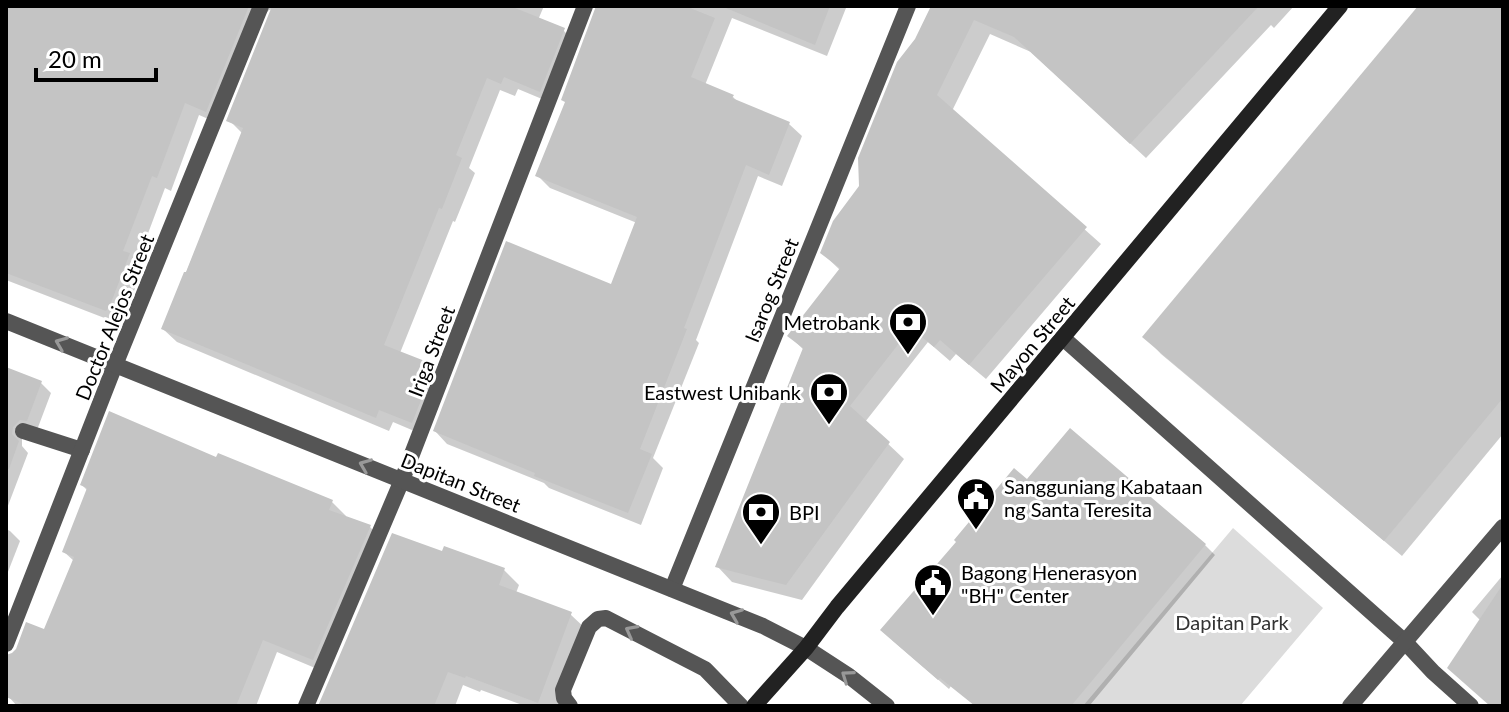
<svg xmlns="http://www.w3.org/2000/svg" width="1509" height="712" font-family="Lato,sans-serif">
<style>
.green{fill:#dcdcdc}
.shadow{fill:#0003}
.building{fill:#c4c4c4}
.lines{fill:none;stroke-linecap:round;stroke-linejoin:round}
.service{stroke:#555;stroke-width:16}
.minor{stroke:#555;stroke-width:16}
.tertiary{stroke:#555;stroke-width:16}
.secondary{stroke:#222;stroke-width:16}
.oneway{stroke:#999}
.labels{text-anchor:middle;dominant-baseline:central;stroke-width:6;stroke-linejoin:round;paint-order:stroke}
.street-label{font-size:20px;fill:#000;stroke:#fff}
.poi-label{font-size:20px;fill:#000;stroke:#fff;text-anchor:start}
.park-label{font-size:20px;fill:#333;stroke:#fff}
</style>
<rect width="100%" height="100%" fill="#fff"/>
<path class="green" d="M 1233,528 L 1323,608 L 1240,706 L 1083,706 Z"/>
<g class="shadow">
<path d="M 6,6 L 544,6 L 538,20 L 563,30 L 577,44 L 554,104 L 518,89 L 515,96 L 500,90 L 469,168 L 475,173 L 455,222 L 453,221 L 400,353 L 433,367 L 447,381 L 426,436 L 393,422 L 389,431 L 177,342 L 163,329 L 243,134 L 229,120 L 274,9 L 269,10 L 264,16 L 220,124 L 199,115 L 171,191 L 165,188 L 137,263 L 142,269 L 123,321 L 121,320 L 120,324 L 6,280 Z"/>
<path d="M 597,6 L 844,6 L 846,8 L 827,56 L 732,18 L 705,85 L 733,97 L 739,103 L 789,124 L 802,136 L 782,186 L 758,176 L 696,340 L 699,343 L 653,458 L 663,468 L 641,525 L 549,488 L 544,483 L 447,444 L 435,431 L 612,286 L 637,223 L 550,188 L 538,176 L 567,103 Z"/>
<path d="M 934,6 L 1294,6 L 1274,28 L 1271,25 L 1146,158 L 1031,52 L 990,34 L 952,111 L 1101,244 L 986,379 L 956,354 L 950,361 L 928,342 L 865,422 L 904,459 L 802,600 L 732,582 L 717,566 L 804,350 L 789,336 L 840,270 L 822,253 L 861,186 L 917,40 Z"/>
<path d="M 1421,6 L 1490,6 L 1503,17 L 1503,434 L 1402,556 L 1161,354 L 1145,337 Z"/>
<path d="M 6,369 L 41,383 L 51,393 L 37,430 L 22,437 L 22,446 L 28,453 L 6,511 Z"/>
<path d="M 217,459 L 332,502 L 346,516 L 345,518 L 370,527 L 383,540 L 327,673 L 277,652 L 256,706 L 17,706 L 8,696 L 45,632 L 74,561 L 64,552 L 88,491 L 82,485 Z"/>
<path d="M 1028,482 L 1205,545 L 1215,555 L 1090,705 L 1091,706 L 976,706 L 951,686 L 949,689 L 892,640 Z"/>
<path d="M 6,529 L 10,531 L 20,541 L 6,577 Z"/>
<path d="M 444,554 L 504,570 L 519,585 L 516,593 L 570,614 L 586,629 L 557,706 L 525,706 L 481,690 L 480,692 L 463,685 L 455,706 L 319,706 Z"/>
<path d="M 1503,575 L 1503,706 L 1491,706 L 1481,621 L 1472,612 Z"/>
</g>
<g class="building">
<path d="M 6,6 L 249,6 L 206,112 L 185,103 L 157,178 L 152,176 L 123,251 L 130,253 L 109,308 L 108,308 L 106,311 L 6,273 Z"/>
<path d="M 272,6 L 510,6 L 565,28 L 540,92 L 504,77 L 501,84 L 487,78 L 456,155 L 462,158 L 442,209 L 439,208 L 384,345 L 435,365 L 412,423 L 379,410 L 376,418 L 161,329 L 184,272 L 186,272 L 243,128 L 226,121 Z"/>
<path d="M 596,6 L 685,6 L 715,18 L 691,77 L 734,95 L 732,98 L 790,122 L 769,175 L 746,165 L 684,328 L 687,329 L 640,449 L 652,454 L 628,513 L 534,476 L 535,473 L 433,431 L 506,241 L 611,284 L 637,217 L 535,176 L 565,102 L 561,100 Z"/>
<path d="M 721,6 L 830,6 L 815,45 Z"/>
<path d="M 931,6 L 1259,6 L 1130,144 L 1014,37 L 974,20 L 937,95 L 1087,227 L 969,365 L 940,340 L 934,347 L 911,328 L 850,406 L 890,442 L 786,585 L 715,567 L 803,348 L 787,336 L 840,268 L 820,253 L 833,221 L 859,186 L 858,158 L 897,62 L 915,39 Z"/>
<path d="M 1418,6 L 1503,6 L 1503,398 L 1384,541 L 1142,337 Z"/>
<path d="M 6,367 L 42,381 L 27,421 L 20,420 L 13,427 L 12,434 L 19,441 L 9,469 L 6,468 Z"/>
<path d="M 109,411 L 216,457 L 218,453 L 333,500 L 329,510 L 371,525 L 313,660 L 263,640 L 236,706 L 28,706 L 6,697 L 6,655 L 12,653 L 16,649 L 26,622 L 44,629 L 74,557 L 62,552 L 87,488 L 80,485 Z"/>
<path d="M 1070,428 L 1206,544 L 1071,706 L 975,706 L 940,678 L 938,680 L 880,630 L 956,542 L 954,540 L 1014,468 L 1027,479 Z"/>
<path d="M 392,533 L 442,551 L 444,546 L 505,568 L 499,585 L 572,612 L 538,703 L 466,676 L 465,678 L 448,672 L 434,706 L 318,706 Z"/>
<path d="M 1503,584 L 1503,706 L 1490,706 L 1447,668 Z"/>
</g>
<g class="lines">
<g class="service">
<path d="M 1063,338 L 1405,642 L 1433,672 L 1471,706"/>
<path d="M 23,431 L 82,450"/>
<path d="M 570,706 L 564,698 L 563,690 L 589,627 L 598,619 L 606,618 L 705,669 L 741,706"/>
</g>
<g class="minor">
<path d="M 672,589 L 908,6"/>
<path d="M 6,644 L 115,365 L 261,6"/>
<path d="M 306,706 L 402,480 L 585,6"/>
<path d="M 1350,706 L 1503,527"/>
</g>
<path class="tertiary" d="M 6,321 L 763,626 L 806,648 L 849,676 L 887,706"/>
<path class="secondary" d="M 754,706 L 806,648 L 837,607 L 1340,6"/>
</g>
<defs><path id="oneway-chevron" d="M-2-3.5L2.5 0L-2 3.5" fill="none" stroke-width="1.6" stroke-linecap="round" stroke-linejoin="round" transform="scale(2)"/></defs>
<g class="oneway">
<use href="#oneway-chevron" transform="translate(61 343) rotate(-158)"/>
<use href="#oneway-chevron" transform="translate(365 465) rotate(-158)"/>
<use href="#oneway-chevron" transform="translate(736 615) rotate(-158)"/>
<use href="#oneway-chevron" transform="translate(631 631) rotate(-152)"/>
<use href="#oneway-chevron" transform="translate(847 676) rotate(-145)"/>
</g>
<defs>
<g id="bank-pin" transform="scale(2)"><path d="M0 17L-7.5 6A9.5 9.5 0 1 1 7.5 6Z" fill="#000" stroke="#fff"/><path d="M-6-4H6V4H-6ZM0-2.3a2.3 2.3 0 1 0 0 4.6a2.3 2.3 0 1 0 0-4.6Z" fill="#fff"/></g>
<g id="civic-pin" transform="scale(2)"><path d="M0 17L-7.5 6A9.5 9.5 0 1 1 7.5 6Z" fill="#000" stroke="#fff"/><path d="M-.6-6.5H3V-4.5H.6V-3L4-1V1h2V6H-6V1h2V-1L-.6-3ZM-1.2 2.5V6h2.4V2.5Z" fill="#fff"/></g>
</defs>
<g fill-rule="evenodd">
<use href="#bank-pin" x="908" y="322"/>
<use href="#bank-pin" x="829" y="392"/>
<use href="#civic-pin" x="976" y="497"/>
<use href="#bank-pin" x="761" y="512"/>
<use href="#civic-pin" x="933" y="583"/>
</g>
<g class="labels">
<g class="street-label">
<text transform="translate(771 290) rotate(-68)">Isarog Street</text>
<text transform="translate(114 317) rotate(-68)">Doctor Alejos Street</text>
<text transform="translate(1032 344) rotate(-50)">Mayon Street</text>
<text transform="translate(431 351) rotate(-69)">Iriga Street</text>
<text transform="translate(461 482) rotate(22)">Dapitan Street</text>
</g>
<g class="poi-label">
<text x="880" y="322" text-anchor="end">Metrobank</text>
<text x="801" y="392" text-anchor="end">Eastwest Unibank</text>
<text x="1004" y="486">Sangguniang Kabataan<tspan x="1004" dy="23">ng Santa Teresita</tspan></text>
<text x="789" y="512">BPI</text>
<text x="961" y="572">Bagong Henerasyon<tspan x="961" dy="23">"BH" Center</tspan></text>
</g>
<g class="park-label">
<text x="1232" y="622">Dapitan Park</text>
</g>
</g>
<rect width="1509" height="712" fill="none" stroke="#000000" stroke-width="16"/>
<path d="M36 68v12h120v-12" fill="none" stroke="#000000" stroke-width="4"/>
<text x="48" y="68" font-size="24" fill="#000000" stroke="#ffffff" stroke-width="6" paint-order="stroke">20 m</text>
</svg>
